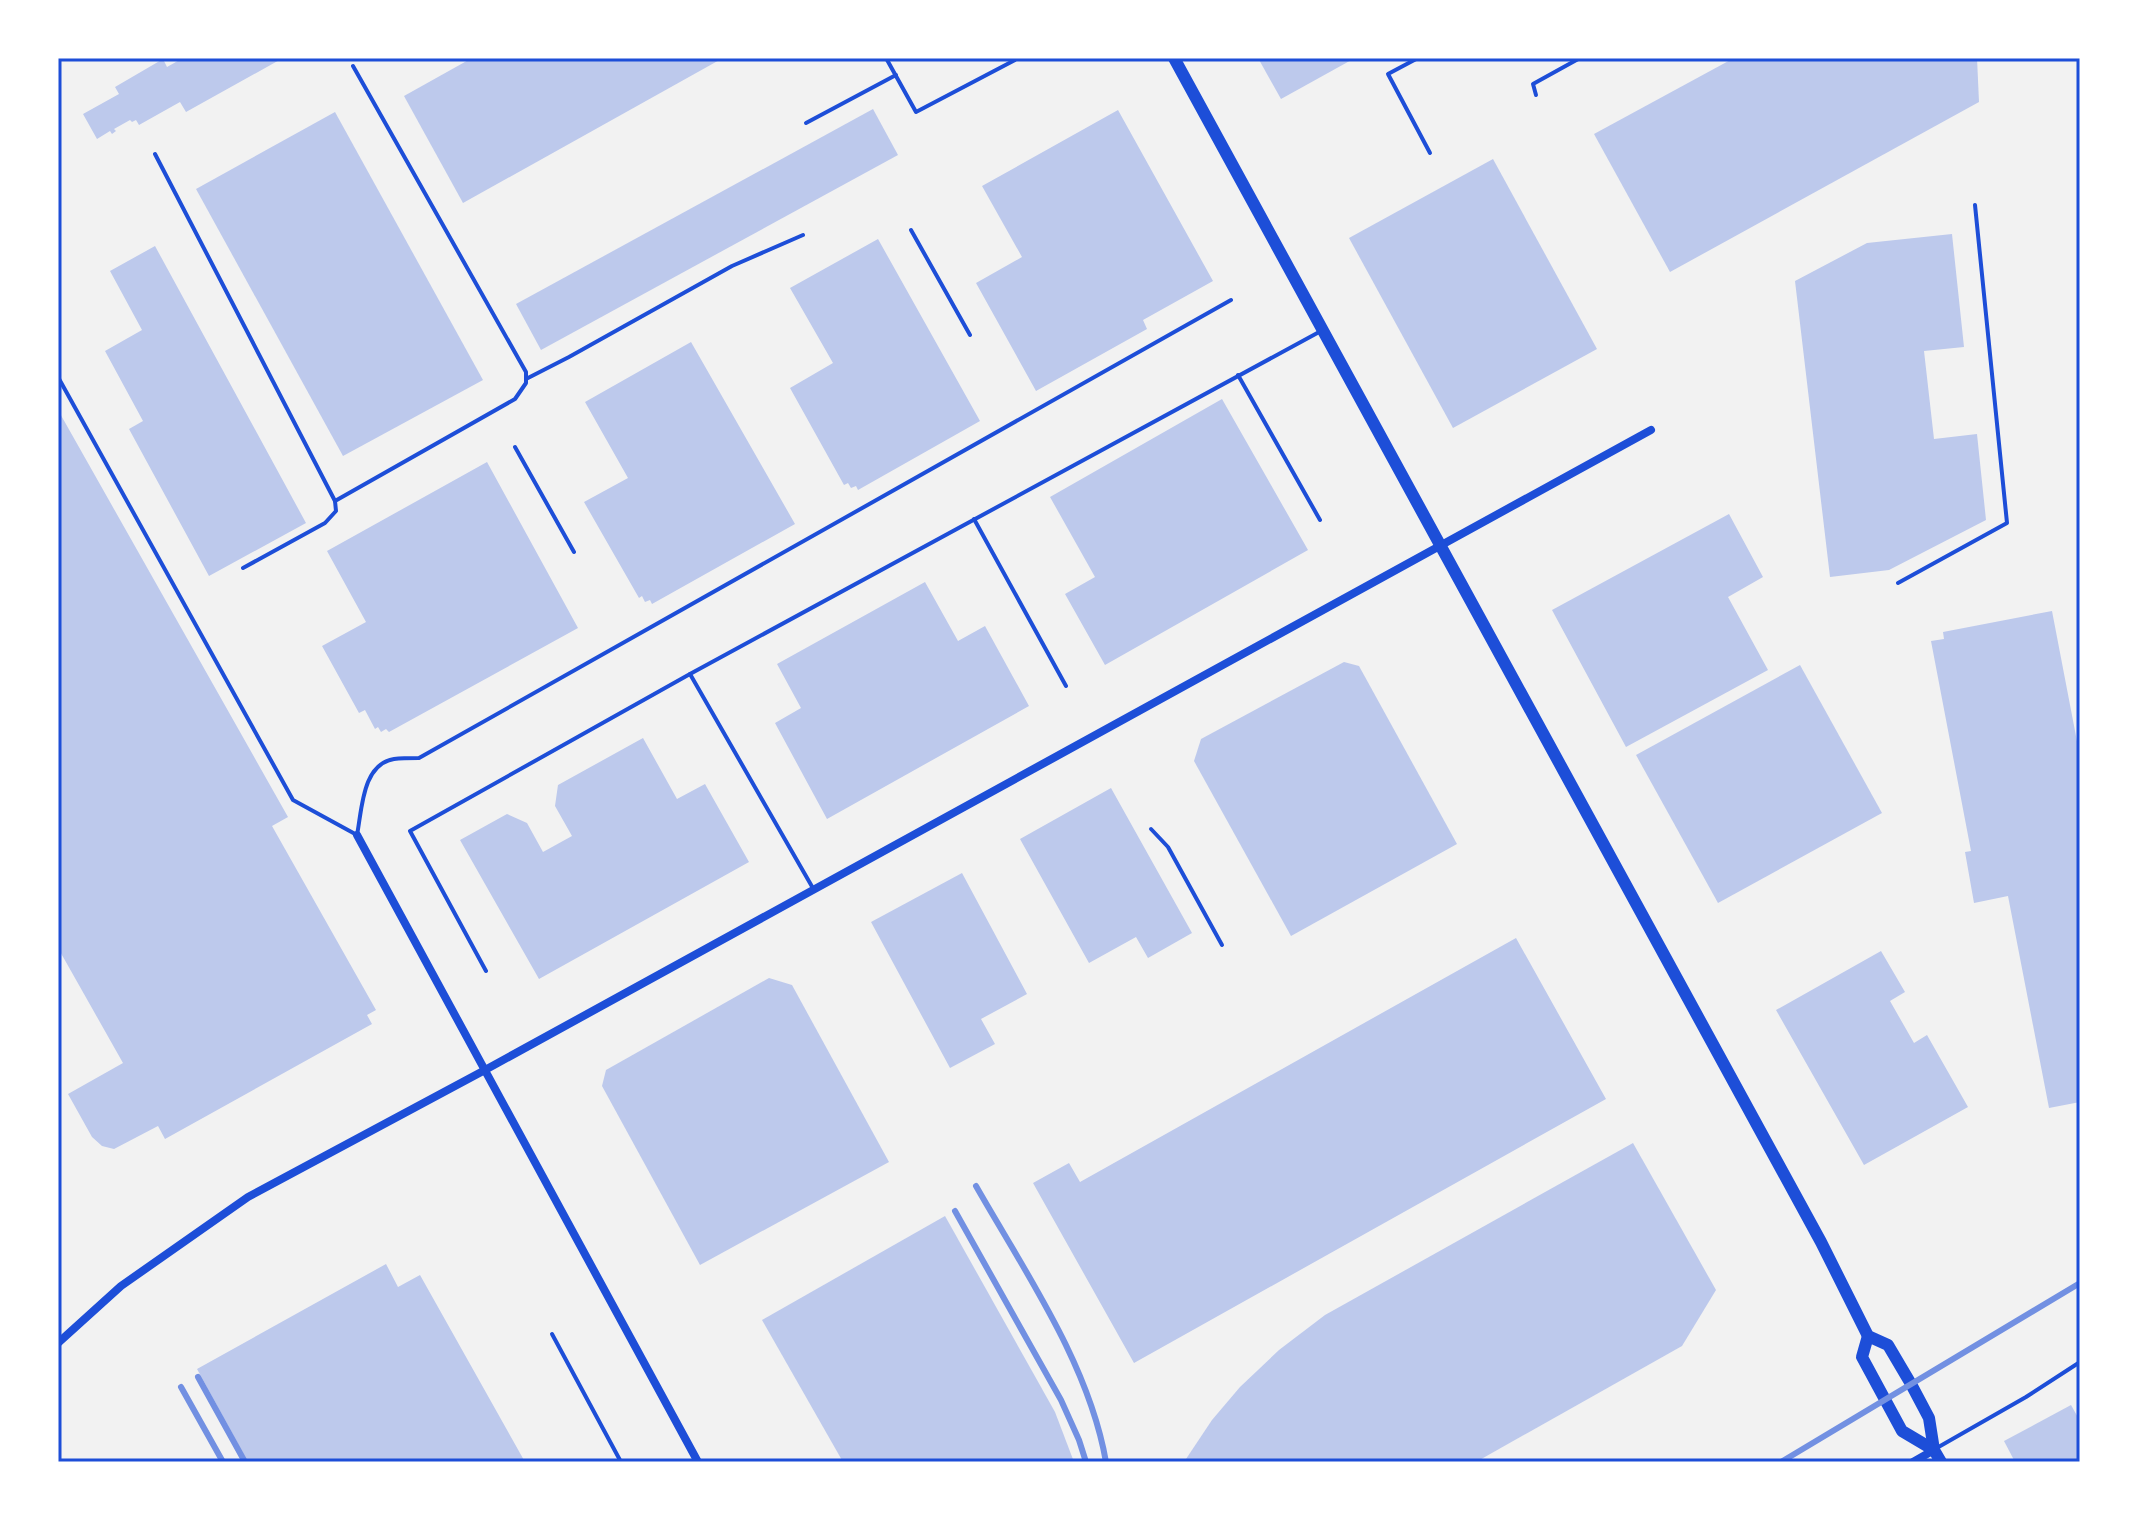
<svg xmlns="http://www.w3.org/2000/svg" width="2138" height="1520" font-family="'Nunito Sans',sans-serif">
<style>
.building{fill:#bdc9ec}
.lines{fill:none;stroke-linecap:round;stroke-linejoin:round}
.service{stroke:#1d4ed8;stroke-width:4}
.minor{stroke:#1d4ed8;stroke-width:8}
.secondary{stroke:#1d4ed8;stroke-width:12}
.rail{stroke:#7290e2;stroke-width:6}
.neatline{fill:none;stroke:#1d4ed8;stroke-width:3}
</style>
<rect width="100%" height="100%" fill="#f2f2f2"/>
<g class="building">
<path d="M 183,58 L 283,58 L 186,112 L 180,102 L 139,125 L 136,120 L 132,122 L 130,120 L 114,129 L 116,131 L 112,134 L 110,131 L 97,139 L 83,114 L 119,94 L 115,87 L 163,59 L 167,67 Z"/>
<path d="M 472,58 L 723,58 L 463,203 L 404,96 Z"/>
<path d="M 1258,58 L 1355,58 L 1281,99 Z"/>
<path d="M 1734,58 L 1977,58 L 1979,102 L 1670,272 L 1594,134 Z"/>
<path d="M 873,109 L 898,155 L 541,350 L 516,304 Z"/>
<path d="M 1118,110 L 1213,281 L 1143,320 L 1147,329 L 1036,391 L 976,283 L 1022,257 L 982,186 Z"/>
<path d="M 335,112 L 483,380 L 343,456 L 196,189 Z"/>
<path d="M 1493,159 L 1597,349 L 1453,428 L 1349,238 Z"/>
<path d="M 1952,234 L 1964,347 L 1924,351 L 1934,439 L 1977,434 L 1986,520 L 1889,570 L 1830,577 L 1795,281 L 1867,243 Z"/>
<path d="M 878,239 L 980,421 L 858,490 L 856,486 L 851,488 L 848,483 L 844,485 L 790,388 L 833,363 L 790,288 Z"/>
<path d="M 155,246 L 306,523 L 209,576 L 129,429 L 143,421 L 105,351 L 142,330 L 110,271 Z"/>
<path d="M 691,342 L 795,524 L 652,604 L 650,600 L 645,602 L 642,596 L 639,598 L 584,502 L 628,478 L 585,402 Z"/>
<path d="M 1222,399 L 1308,550 L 1105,665 L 1065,594 L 1095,577 L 1050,497 Z"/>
<path d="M 58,410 L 288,817 L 272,826 L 376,1010 L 367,1015 L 372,1024 L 165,1139 L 158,1126 L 114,1149 L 102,1146 L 92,1137 L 68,1094 L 123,1063 L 58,948 Z"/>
<path d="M 487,462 L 578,628 L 389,732 L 386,729 L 381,732 L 378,727 L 375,729 L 365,710 L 359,713 L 322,646 L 366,622 L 327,551 Z"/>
<path d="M 1729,514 L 1763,577 L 1728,597 L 1768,670 L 1626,747 L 1552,610 Z"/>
<path d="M 925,582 L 958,641 L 985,626 L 1029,706 L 827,819 L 775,723 L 801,708 L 777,664 Z"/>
<path d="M 2052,611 L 2080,757 L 2080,1102 L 2049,1108 L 2008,896 L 1974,903 L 1965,852 L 1971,851 L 1931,641 L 1944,639 L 1943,632 Z"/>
<path d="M 1344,662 L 1359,666 L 1457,844 L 1291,936 L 1194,761 L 1201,739 Z"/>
<path d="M 1800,665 L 1882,813 L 1718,903 L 1636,755 Z"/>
<path d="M 643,738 L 677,799 L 705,784 L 749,862 L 539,979 L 460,840 L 507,814 L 527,823 L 543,852 L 572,836 L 555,806 L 558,785 Z"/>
<path d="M 1111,788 L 1192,933 L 1148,958 L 1136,937 L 1089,963 L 1020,839 Z"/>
<path d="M 962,873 L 1027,994 L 981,1019 L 995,1044 L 950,1068 L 871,922 Z"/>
<path d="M 1516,938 L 1606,1099 L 1134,1363 L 1033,1183 L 1069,1163 L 1080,1182 Z"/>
<path d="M 1881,951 L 1905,992 L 1890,1001 L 1914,1043 L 1927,1035 L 1968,1107 L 1864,1165 L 1776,1010 Z"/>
<path d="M 769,978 L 792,985 L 889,1162 L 700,1265 L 602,1086 L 606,1070 Z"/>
<path d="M 1633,1143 L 1716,1290 L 1682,1346 L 1476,1462 L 1184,1462 L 1212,1420 L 1240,1387 L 1279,1350 L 1325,1315 Z"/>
<path d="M 945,1216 L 1055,1412 L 1074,1462 L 843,1462 L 762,1320 Z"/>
<path d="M 386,1264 L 398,1287 L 420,1275 L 525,1462 L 248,1462 L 197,1369 Z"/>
<path d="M 2071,1405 L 2080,1421 L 2080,1462 L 2015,1462 L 2004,1441 Z"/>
</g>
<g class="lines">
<g class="service">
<path d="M 886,58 L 916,112 L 1015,60"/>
<path d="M 1418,58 L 1388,74 L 1430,153"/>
<path d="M 1536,95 L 1533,84 L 1580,58"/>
<path d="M 806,123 L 896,75"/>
<path d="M 155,154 L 335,501 L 336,511 L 325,523 L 243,568"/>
<path d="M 911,230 L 970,335"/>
<path d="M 1238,375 L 1320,520"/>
<path d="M 58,377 L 293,800 L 357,835 C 362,810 362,764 394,759 C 402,758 411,758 419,758 L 1231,300"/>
<path d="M 526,379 L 569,357 L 732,266 L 803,235"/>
<path d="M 515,447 L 574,552"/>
<path d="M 335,501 L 515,399 L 526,383 L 526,372 L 353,66"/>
<path d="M 974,519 L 1066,686"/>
<path d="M 1898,583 L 2007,523 L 1975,205"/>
<path d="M 690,674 L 814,890"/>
<path d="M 1151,829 L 1168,847 L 1222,945"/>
<path d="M 486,971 L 410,831 L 690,674 L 1321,331"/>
<path d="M 552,1334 L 621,1462"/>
<path d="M 1935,1449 L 2026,1397 L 2080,1362"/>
</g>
<g class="minor">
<path d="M 357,835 L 698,1462"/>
<path d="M 58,1343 L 121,1286 L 248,1197 L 485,1070 L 1651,430"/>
<path d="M 1913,1462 L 1934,1450"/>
</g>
<g class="secondary">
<path d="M 1174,58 L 1821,1242 L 1868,1336 L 1888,1345 L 1911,1384 L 1929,1418 L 1934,1450 L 1941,1462"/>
<path d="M 1868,1336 L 1862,1357 L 1902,1431 L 1934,1450"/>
</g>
<g class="rail">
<path d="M 976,1186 C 1025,1272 1089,1364 1106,1462"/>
<path d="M 955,1211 L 1061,1400 L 1079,1440 L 1086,1462"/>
<path d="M 198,1377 L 245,1462"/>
<path d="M 181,1387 L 223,1462"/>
<path d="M 1781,1462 L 2080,1283"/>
</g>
</g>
<rect width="2138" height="1520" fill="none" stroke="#ffffff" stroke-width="120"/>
<rect x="60" y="60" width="2018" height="1400" class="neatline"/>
</svg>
